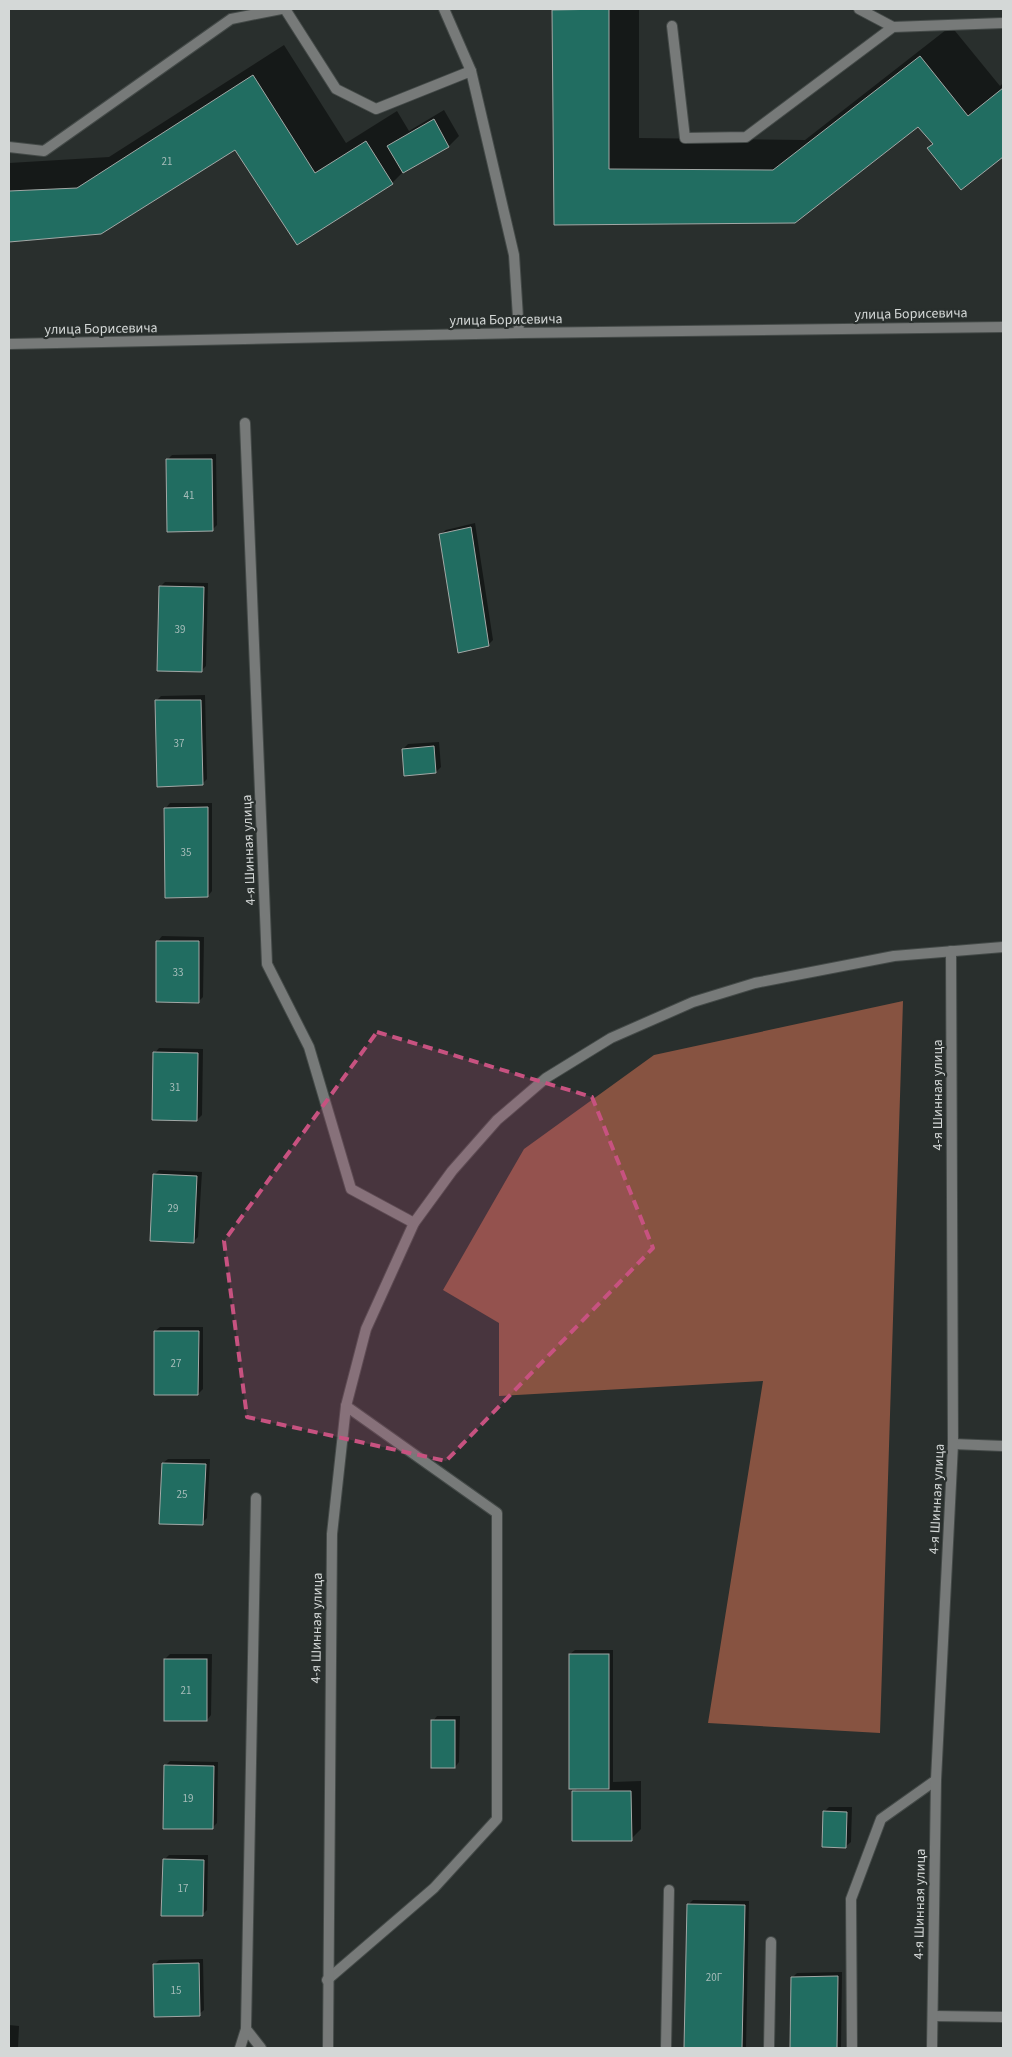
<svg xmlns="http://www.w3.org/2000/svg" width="1012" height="2057" font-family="'Source Sans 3',sans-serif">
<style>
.forest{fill:#875341}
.shadow{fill:#0007}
.building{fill:#216d61;stroke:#a2a8a6}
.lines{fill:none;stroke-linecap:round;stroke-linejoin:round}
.service-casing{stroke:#444a48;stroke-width:12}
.minor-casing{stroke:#444a48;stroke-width:12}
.tertiary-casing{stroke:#444a48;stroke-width:12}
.service{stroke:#777a79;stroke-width:10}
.minor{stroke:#777a79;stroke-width:10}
.tertiary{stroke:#777a79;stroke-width:10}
.marked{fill:#c75280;fill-opacity:0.2;stroke:#c75280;stroke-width:4;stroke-dasharray:10 6;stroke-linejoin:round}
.labels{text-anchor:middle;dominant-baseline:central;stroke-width:4.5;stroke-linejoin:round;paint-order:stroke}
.number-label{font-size:11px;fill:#a7bdba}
.street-label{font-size:14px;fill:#d4d8d7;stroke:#292f2d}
</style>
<rect width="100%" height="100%" fill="#292f2d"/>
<path class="forest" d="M 903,1001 L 880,1733 L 708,1723 L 763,1381 L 499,1396 L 499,1323 L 443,1290 L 524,1149 L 654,1055 Z"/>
<g class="shadow">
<path d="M 555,9 L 639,9 L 639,138 L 805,140 L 951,26 L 1000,86 L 1003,83 L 1003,155 L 961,188 L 934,143 L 919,125 L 794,222 L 555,224 Z"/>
<path d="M 284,45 L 346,143 L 397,111 L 409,131 L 444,110 L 459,136 L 449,146 L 404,171 L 392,183 L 297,243 L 235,148 L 101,233 L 9,241 L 9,163 L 109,157 Z"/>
<path d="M 216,454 L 217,525 L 212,530 L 167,460 L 172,455 Z"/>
<path d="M 475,523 L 493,640 L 488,645 L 441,534 L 446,530 Z"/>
<path d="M 165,582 L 208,583 L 206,666 L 202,670 L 160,587 Z"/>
<path d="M 205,695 L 207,779 L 202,784 L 156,701 L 161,696 Z"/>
<path d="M 439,742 L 441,767 L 436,772 L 403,749 L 408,744 Z"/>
<path d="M 170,803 L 212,803 L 212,891 L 208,896 L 166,808 Z"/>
<path d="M 162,936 L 204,937 L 203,997 L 199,1001 L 158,941 Z"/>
<path d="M 159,1048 L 203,1049 L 202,1115 L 197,1120 L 155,1053 Z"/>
<path d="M 159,1170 L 202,1172 L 198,1237 L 194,1241 L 154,1175 Z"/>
<path d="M 160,1327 L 203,1327 L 203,1389 L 198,1394 L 155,1331 Z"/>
<path d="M 168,1459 L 210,1459 L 207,1518 L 202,1523 L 163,1463 Z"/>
<path d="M 575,1650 L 613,1650 L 613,1782 L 641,1781 L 641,1829 L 631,1839 L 574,1792 L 578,1788 L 570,1654 Z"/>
<path d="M 170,1654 L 212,1654 L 211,1715 L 207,1720 L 165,1659 Z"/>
<path d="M 437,1716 L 460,1716 L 459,1762 L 455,1767 L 433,1721 Z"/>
<path d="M 170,1761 L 218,1762 L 217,1823 L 212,1828 L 165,1766 Z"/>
<path d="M 829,1807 L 852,1807 L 851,1842 L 846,1846 L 824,1812 Z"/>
<path d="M 169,1855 L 208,1855 L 207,1910 L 202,1915 L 164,1860 Z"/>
<path d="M 693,1900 L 749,1901 L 746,2048 L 685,2048 L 688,1905 Z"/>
<path d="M 203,1959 L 204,2010 L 199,2014 L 154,1965 L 159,1960 Z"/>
<path d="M 842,1972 L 841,2048 L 791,2048 L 793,1977 L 797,1973 Z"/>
<path d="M 9,2025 L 19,2026 L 18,2048 L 9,2048 Z"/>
</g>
<g class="building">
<path d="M 609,9 L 609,169 L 773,170 L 920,56 L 968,116 L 1003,88 L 1003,157 L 961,190 L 927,148 L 933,144 L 918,127 L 795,223 L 554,225 L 552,10 Z"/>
<path d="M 253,75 L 315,173 L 366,141 L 393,184 L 297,245 L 235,150 L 101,234 L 9,242 L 9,191 L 77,188 Z"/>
<path d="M 434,119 L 449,147 L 403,173 L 387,146 Z"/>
<path d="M 166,459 L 212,459 L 213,531 L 167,532 Z"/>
<path d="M 471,527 L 489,646 L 458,653 L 439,534 Z"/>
<path d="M 159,586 L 204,587 L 202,672 L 157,671 Z"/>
<path d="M 155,700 L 201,700 L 203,785 L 157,787 Z"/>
<path d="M 434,746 L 436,773 L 404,776 L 402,749 Z"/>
<path d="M 208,807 L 208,897 L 165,898 L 164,808 Z"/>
<path d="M 156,941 L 199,941 L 199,1003 L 156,1002 Z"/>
<path d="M 153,1052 L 198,1053 L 197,1121 L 152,1120 Z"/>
<path d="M 153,1174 L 197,1176 L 194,1243 L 150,1241 Z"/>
<path d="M 154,1331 L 199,1331 L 198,1395 L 154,1395 Z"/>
<path d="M 162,1463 L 206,1464 L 203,1525 L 159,1524 Z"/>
<rect x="569" y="1654" width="40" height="135"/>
<rect x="164" y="1659" width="43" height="62"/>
<rect x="431" y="1720" width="24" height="48"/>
<path d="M 164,1765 L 214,1766 L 213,1829 L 163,1829 Z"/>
<path d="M 572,1791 L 631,1791 L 632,1841 L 572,1841 Z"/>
<path d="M 823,1811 L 847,1812 L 846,1848 L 822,1847 Z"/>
<path d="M 163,1859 L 204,1860 L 203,1916 L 161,1916 Z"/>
<path d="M 687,1904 L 745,1905 L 742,2048 L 684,2048 Z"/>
<path d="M 199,1963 L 200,2016 L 154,2017 L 153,1964 Z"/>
<path d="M 838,1976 L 837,2048 L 790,2048 L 791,1977 Z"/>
</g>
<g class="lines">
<g class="service-casing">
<g id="service">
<path d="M 285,9 L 336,89 L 376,109 L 471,71 L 514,255 L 519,333"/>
<path d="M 444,9 L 471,71"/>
<path d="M 859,9 L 893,27"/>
<path d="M 672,26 L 685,138 L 746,137 L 893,27 L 1003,23"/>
<path d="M 9,147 L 44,151 L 231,19 L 281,9"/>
<path d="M 953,1444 L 1003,1446"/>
<path d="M 327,1980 L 434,1888 L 497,1819 L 497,1513 L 346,1406"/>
<path d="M 933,2016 L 1003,2017"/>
<path d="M 246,2029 L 261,2048"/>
<path d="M 666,2048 L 669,1890"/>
<path d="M 769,2048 L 771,1942"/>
<path d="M 852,2048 L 851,1899 L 881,1819 L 936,1780"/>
</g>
</g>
<g class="minor-casing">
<g id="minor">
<path d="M 245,423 L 267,964 L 309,1047 L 351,1189 L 414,1223"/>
<path d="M 240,2048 L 246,2029 L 256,1498"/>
<path d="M 932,2048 L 936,1780 L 953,1444 L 951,951"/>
</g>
</g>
<g class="tertiary-casing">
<g id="tertiary">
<path d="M 9,344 L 519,333 L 1003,327"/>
<path d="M 328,2048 L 332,1534 L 346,1406 L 366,1329 L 414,1223 L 452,1171 L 497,1120 L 546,1078 L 611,1038 L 693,1002 L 755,983 L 894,956 L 1003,947"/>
</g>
</g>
<use href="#service" class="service"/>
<use href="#minor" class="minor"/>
<use href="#tertiary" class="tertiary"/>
</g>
<path class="marked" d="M 377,1032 L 592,1097 L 653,1248 L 446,1461 L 247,1417 L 224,1241 Z"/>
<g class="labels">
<g class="number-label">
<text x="167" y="161">21</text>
<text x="189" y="495">41</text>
<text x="180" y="629">39</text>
<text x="179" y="743">37</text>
<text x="186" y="852">35</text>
<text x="178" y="972">33</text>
<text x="175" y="1087">31</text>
<text x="173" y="1208">29</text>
<text x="176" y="1363">27</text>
<text x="182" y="1494">25</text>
<text x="186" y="1690">21</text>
<text x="188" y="1798">19</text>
<text x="183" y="1888">17</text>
<text x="714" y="1977">20Г</text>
<text x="176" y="1990">15</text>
</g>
<g class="street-label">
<text transform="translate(911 314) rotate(-1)">улица Борисевича</text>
<text transform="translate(506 320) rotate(-1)">улица Борисевича</text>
<text transform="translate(101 329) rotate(-1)">улица Борисевича</text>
<text transform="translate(249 850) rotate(-92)">4-я Шинная улица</text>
<text transform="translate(938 1095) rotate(-90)">4-я Шинная улица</text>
<text transform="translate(937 1499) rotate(-87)">4-я Шинная улица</text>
<text transform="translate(317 1628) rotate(-89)">4-я Шинная улица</text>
<text transform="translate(920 1904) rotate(-89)">4-я Шинная улица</text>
</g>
</g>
<rect width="1012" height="2057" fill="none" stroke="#d4d8d7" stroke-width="20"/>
</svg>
